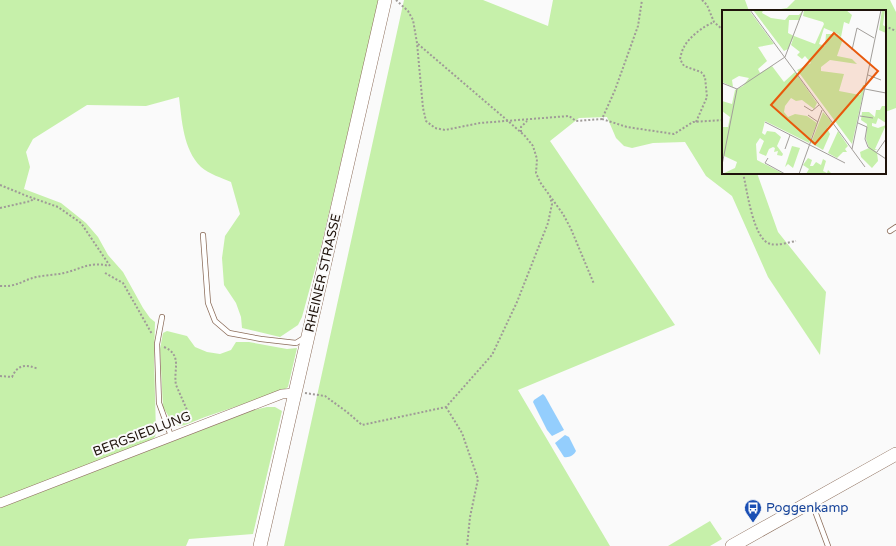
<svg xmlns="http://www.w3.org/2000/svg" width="896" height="546" font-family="'Varela Round',sans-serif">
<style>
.green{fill:#c6f0aa}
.water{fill:#94cefd}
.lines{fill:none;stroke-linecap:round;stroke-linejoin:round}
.service-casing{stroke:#8b6c59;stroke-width:6}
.minor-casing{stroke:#8b6c59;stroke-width:10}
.secondary-casing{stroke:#8b6c59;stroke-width:14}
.path{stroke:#9f9a97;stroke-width:2;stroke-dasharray:2 2;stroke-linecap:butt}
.service{stroke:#fff;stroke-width:4.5}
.minor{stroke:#fff;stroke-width:9}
.secondary{stroke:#fff;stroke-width:13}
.labels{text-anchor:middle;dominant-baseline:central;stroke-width:4;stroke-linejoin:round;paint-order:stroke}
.street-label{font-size:13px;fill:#1f130b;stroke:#fafafa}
.transit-label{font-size:13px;fill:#164399;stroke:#fafafa;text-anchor:start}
.inset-road{fill:none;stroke:#a29e9a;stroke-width:1}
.view{fill:#e8590c;fill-opacity:0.15;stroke:#e8590c;stroke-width:2}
.inset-edge{fill:none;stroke:#1f130b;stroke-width:2}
</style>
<rect width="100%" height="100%" fill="#fafafa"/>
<g class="green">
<path d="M 0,0 L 379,0 L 320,251 L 302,317 L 298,325 L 280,337 L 242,328 L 241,317 L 236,303 L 224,285 L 222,258 L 225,236 L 240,214 L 231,182 C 222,178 209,174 201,167 C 183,149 182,121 179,97 L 146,106 L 87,105 L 33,139 L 26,152 L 30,167 L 24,189 L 61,203 L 86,223 L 98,237 L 108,255 L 123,272 L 143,308 L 150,318 L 155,322 L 154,358 L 156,433 L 155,437 L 151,440 L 0,499 Z"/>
<path d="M 404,0 L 483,0 L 548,26 L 553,0 L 745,0 L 749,11 L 723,11 L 723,173 L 757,173 L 778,232 L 826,292 L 820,355 L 768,277 L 732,196 L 706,176 L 685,142 L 653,143 L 632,148 L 624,146 L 616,138 L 607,117 L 579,118 L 550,141 L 675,325 L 518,390 L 610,546 L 284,546 Z"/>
<path d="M 795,0 L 890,0 L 896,12 L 896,108 L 885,112 L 885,11 L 769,11 L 787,8 Z"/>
<path d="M 167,331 L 187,336 L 195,347 L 207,352 L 220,354 L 231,350 L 236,342 L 249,342 L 287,349 L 297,348 L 288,387 L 282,391 L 205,417 L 185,425 L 179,426 L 172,422 L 163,407 L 160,349 L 163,333 Z"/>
<path d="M 267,407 L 275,407 L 282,411 L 253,534 L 189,539 L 186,546 L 0,546 L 0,508 L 254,410 Z"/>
<path d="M 710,521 L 722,539 L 710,546 L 668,546 Z"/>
</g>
<g class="water">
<path d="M 543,394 L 545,396 L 564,430 L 552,436 L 547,430 L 533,402 L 534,400 Z"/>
<path d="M 565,435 L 569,437 L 576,451 C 574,455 569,458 564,457 L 555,443 Z"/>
</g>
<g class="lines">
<g class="service-casing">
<g id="service">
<path d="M 890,231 L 896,227"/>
<path d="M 203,235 L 208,303 L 215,321 L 229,333 L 261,339 L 296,343 L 304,338"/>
<path d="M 162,317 L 157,344 L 159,403 L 171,436"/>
<path d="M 812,503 L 828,546"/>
</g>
</g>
<g class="minor-casing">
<path id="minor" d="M 0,503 L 282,394 L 295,393"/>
</g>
<g class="secondary-casing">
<g id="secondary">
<path d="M 260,546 L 385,0"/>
<path d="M 732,546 L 896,454"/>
</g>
</g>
<g class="path">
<path d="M 396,0 L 408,11 L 413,20 L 417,43 L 423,108 L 426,121 L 435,128 L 445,130 L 480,123 L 569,116 L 576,121 L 602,119 L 615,90 L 638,26 L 642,0"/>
<path d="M 702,0 L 707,5 L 714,22 L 723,30"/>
<path d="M 885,26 L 896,31"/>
<path d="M 418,44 L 508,121 L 525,136 L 533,146 L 537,159 L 536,173 L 540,182 L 563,214 L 571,229 L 594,284"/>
<path d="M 602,119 L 627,127 L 674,134 L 693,122 L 723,120"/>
<path d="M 696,122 L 707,97 L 705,77 L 701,72 L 684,66 L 680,59 C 681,55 682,50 684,47 C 689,37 704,26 714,22"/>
<path d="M 521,132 L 521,127 L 527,121"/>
<path d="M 743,173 C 747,189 753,241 771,244 C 777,246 790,242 796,241"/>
<path d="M 0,185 L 27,196 L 58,207 L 81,223 L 110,266"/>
<path d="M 0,208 L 31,201 L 33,199"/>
<path d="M 105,273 L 123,283 L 152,334"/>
<path d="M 0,286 C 17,287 21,281 36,277 C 45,275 55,275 64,273 C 81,269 90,261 109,266"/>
<path d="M 164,347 C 183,355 173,370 176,385 L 191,419"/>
<path d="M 0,376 L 12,377 C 18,364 26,364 38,369"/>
<path d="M 305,393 L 325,396 L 347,412 L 362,425 L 446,407 L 492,355 L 517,302 L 548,223 L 552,204 L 550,197"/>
<path d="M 446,407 L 462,433 L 478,479 L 470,517 L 467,546"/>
</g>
<use href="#service" class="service"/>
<use href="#minor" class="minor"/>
<use href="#secondary" class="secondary"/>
</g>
<defs>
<g id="bus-pin" transform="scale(0.9)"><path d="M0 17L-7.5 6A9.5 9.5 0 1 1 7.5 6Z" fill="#1a4fb4" stroke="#fafafa"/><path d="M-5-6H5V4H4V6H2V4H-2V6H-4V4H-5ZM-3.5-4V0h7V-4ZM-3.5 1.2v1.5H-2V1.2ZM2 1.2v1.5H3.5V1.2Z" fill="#fff"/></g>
</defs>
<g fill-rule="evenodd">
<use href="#bus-pin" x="753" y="508"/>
</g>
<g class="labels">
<g class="street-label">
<text transform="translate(323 273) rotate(-77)">RHEINER STRASSE</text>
<text transform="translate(142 434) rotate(-21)">BERGSIEDLUNG</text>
</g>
<g class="transit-label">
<text x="766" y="508">Poggenkamp</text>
</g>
</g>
<g transform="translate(722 10)">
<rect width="164" height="164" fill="#fafafa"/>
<path d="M 0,0 L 27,0 L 52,34 L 36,37 L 45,51 L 36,59 L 38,63 L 50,56 L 62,72 L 73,62 L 95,93 L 92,99 L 80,90 L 74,91 L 69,88 L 63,96 L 62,102 L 66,107 L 73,104 L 85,106 L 95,113 L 87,133 L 43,111 L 40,123 L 43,125 L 45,121 L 53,122 L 59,127 L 55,136 L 61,144 L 60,146 L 55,145 L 56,141 L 52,142 L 53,138 L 51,137 L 47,139 L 44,146 L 37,143 L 42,131 L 38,128 L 34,134 L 35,150 L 62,164 L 0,164 L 13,158 L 15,152 L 0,145 L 0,117 L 6,117 L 8,107 L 0,101 L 0,91 L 10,94 L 13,80 L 21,76 L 27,68 L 17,66 L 10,70 L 11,77 L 0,72 ZM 31,0 L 41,0 L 40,3 L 49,8 L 63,10 L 67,5 L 77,5 L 81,0 L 77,10 L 67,10 L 66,23 L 72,26 L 66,39 L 62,41 ZM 82,0 L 124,0 L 130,5 L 127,14 L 122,12 L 119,27 L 116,24 L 102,18 L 97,34 L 103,36 L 104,24 L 115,24 L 121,29 L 115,46 L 130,49 L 135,54 L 108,50 L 99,57 L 99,61 L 122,64 L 117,81 L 138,85 L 141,75 L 143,75 L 130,134 L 75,60 L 89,53 L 83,46 L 80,49 L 75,45 L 78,42 L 69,35 L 72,26 L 93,34 L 102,14 L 101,12 L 81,6 ZM 160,0 L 163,0 L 161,15 L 164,17 L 164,23 L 157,20 ZM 160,96 L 164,96 L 164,113 L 156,108 L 154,114 L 150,113 L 150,116 L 156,118 L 164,115 L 153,139 L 156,140 L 152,140 L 155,142 L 156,151 L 150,158 L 139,147 L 138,142 L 147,138 L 144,129 L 145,114 L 139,110 L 140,102 L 147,102 L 153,107 L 154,100 L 158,100 ZM 101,102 L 110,112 L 105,118 L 108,124 L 101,140 L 89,133 ZM 116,121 L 126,136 L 123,139 L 125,142 L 121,142 L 115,148 L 106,143 ZM 70,136 L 78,138 L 71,158 L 66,154 L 63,157 ZM 86,148 L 90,150 L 88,156 L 91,156 L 94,152 L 99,155 L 101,149 L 104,151 L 101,161 L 105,163 L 106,160 L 110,164 L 84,164 L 87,159 L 81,155 Z" fill="#c6f0aa"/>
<path class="inset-road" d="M 28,0 L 143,157M 130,40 L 135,18 L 152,28M 146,65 L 159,70M 0,73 L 15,79M 143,79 L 164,83M 82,96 L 90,101 L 97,95M 86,105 L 96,112M 138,106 L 151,108M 43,112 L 123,153M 136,113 L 145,117 L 143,129 L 146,137 L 164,149M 63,139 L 68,125M 130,139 L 159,0M 155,142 L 164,129M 46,148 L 43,153 L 63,164M 0,155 L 15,79 L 63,47 L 81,0M 77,164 L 100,100"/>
<path class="view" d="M 112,23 L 156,61 L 93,134 L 49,95 Z"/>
<rect width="164" height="164" class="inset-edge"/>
</g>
</svg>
